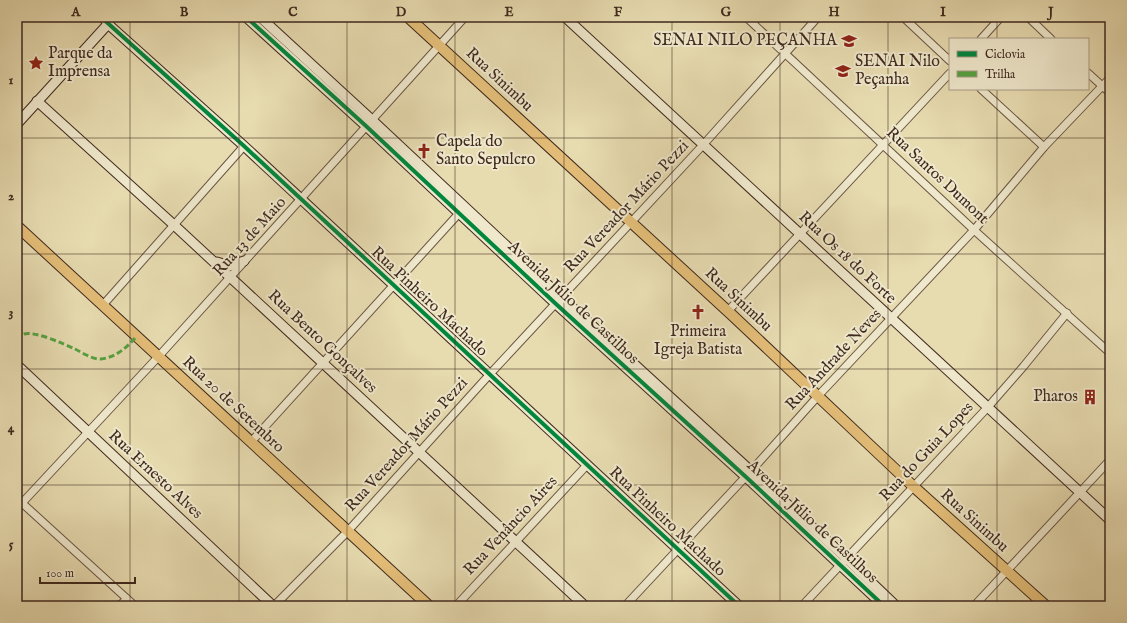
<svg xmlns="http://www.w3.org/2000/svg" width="1127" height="623" font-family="'IM FELL English',serif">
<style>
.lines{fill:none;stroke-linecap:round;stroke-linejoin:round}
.street-casing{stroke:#695643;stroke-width:9}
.secondary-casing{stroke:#3f291f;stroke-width:11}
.primary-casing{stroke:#3f291f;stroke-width:12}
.street{stroke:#efe8cc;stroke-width:7}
.secondary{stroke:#efe8cc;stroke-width:9}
.primary{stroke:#e4be78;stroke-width:10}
.quiet{stroke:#54a341;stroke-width:3;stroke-dasharray:6 3;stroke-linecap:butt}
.cycleway-casing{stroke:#efe8cc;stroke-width:6}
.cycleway{stroke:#00873e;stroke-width:4}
.grid{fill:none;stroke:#3f291f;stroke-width:1;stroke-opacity:0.55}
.labels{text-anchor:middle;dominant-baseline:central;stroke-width:4;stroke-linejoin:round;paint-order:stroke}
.poi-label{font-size:16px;fill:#3f291f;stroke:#efe8cc;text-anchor:start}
.street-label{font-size:16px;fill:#3f291f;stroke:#efe8cc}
.neatline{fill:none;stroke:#3f291f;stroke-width:1.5}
.grid-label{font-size:13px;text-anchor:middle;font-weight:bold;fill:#3f291f}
</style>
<rect width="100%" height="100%" fill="#e7dbb0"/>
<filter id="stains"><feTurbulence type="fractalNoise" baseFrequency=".005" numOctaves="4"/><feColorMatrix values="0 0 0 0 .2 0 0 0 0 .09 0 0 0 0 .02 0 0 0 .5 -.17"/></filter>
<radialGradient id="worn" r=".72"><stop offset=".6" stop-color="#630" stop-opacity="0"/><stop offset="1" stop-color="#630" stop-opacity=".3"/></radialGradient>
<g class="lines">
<g class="street-casing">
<g id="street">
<path d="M 101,17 L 108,24"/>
<path d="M 746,17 L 974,230 L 1110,353"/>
<path d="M 903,17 L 950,61"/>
<path d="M 1028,17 L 1051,39"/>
<path d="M 981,39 L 1001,17"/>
<path d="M 1088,73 L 1110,93"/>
<path d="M 981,89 L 1044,147"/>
<path d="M 103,305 L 244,146"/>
<path d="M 728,311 L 950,73"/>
<path d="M 251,442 L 462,210"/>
<path d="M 22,503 L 135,606"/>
<path d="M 17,505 L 22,503 L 159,356 L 465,17"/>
<path d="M 119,606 L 127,599"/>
<path d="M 274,606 L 348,531 L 490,374 L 703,145 L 818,17"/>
<path d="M 456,606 L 587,465"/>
<path d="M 625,606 L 751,471 L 818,396 L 974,230 L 1044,147 L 1110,78"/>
<path d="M 802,606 L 988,407 L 1023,367 L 1067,313"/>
<path d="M 974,606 L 1110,460"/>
</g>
</g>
<g class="secondary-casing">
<g id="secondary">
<path d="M 246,17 L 366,126 L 556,304 L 746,477 L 884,606"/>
<path d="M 260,17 L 372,120 L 562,298 L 847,559 L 896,606"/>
<path d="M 565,17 L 1110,520"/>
<path d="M 37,101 L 174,225 L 585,606"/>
<path d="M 17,124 L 108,24 L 244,146 L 739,606"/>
<path d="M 217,262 L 230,266 L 244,261"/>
<path d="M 17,365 L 273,606"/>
</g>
</g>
<g class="primary-casing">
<g id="primary">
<path d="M 408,17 L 732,315 L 914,487 L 1046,606"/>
<path d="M 17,226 L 429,606"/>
</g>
</g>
<use href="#street" class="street"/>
<use href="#secondary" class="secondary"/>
<use href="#primary" class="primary"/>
<path class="quiet" d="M 17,340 C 19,338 21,335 24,334 C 36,331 64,344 75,349 C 83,353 91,359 101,359 C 117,357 127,347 137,336"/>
<g class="cycleway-casing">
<g id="cycleway">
<path d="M 101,17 L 244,146 L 739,606"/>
<path d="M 246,17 L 366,126 L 556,304 L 746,477 L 884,606"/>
</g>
</g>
<use href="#cycleway" class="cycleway"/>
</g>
<path class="grid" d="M 130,17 L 130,606M 239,17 L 239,606M 347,17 L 347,606M 455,17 L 455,606M 564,17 L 564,606M 672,17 L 672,606M 780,17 L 780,606M 888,17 L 888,606M 997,17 L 997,39M 997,89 L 997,606M 17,138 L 1110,138M 17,254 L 1110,254M 17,369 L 1110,369M 17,485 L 1110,485"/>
<defs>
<g id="school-bare" transform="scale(1.2)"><path d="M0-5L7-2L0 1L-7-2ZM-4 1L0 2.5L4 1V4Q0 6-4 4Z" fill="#8f2418" stroke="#efe8cc" stroke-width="2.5" paint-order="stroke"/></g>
<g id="sight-bare" transform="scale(1.2)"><path d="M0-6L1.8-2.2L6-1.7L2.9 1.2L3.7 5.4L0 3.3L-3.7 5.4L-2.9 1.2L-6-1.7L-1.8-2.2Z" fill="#8f2418" stroke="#efe8cc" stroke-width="2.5" paint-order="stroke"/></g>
<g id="university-bare" transform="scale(1.2)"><path d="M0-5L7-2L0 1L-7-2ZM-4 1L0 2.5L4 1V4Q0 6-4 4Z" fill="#8f2418" stroke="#efe8cc" stroke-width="2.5" paint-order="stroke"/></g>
<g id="church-bare" transform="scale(1.2)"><path d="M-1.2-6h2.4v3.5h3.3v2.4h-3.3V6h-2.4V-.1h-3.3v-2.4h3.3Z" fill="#8f2418" stroke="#efe8cc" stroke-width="2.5" paint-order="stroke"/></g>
<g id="building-bare" transform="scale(1.2)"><path d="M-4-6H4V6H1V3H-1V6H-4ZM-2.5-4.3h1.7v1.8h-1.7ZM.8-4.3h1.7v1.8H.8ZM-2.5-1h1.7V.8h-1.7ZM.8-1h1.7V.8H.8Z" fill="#8f2418" stroke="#efe8cc" stroke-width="2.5" paint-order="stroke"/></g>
</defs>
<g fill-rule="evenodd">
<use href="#school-bare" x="849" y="41"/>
<use href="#sight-bare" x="36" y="63"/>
<use href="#university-bare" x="843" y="71"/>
<use href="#church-bare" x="424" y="151"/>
<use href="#church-bare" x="698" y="312"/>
<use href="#building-bare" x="1090" y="397"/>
</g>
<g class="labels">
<g class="poi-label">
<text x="837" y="41" text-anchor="end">SENAI NILO PEÇANHA</text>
<text x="48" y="54">Parque da<tspan x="48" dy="18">Imprensa</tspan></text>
<text x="855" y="62">SENAI Nilo<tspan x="855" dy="18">Peçanha</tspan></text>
<text x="436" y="142">Capela do<tspan x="436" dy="18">Santo Sepulcro</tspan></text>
<text x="698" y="332" text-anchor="middle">Primeira<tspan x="698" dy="18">Igreja Batista</tspan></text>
<text x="1078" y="397" text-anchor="end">Pharos</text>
</g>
<g class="street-label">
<text transform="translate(499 80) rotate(43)">Rua Sinimbu</text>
<text transform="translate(937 176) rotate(43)">Rua Santos Dumont</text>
<text transform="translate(627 207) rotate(-47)">Rua Vereador Mário Pezzi</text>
<text transform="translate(250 237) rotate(-48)">Rua 13 de Maio</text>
<text transform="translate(847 258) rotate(43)">Rua Os 18 do Forte</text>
<text transform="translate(738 300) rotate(43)">Rua Sinimbu</text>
<text transform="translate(429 302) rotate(43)">Rua Pinheiro Machado</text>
<text transform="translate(573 303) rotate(43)">Avenida Júlio de Castilhos</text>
<text transform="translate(322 342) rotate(43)">Rua Bento Gonçalves</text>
<text transform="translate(834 360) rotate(-47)">Rua Andrade Neves</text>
<text transform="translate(233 405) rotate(43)">Rua 20 de Setembro</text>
<text transform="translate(407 445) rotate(-48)">Rua Vereador Mário Pezzi</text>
<text transform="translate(927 452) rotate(-47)">Rua do Guia Lopes</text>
<text transform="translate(155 475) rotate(43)">Rua Ernesto Alves</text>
<text transform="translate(974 521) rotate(42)">Rua Sinimbu</text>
<text transform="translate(667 522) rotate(43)">Rua Pinheiro Machado</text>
<text transform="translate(812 522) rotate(43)">Avenida Júlio de Castilhos</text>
<text transform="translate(511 526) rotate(-47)">Rua Venâncio Aires</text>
</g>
</g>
<rect width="1127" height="623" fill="none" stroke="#e7dbb0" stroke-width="44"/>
<rect x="949" y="38" width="140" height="52" fill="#efe8cc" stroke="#a99c87"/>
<rect x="957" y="51" width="20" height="6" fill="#00873e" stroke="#a99c87"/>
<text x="985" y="58" font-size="12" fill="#3f291f">Ciclovia</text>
<rect x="957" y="71" width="20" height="6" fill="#54a341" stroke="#a99c87"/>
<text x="985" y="78" font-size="12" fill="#3f291f">Trilha</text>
<path d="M40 577v6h95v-6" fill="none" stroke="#3f291f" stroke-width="2"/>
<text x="46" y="577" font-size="12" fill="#3f291f" stroke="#efe8cc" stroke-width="3" paint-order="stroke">100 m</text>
<rect x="22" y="22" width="1083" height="579" class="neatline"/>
<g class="grid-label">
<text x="76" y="16">A</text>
<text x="184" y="16">B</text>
<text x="293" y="16">C</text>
<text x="401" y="16">D</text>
<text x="509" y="16">E</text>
<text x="618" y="16">F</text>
<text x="726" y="16">G</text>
<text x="834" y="16">H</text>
<text x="943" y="16">I</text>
<text x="1051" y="16">J</text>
<text x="11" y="84">1</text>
<text x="11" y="200">2</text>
<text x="11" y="316">3</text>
<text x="11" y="432">4</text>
<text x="11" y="548">5</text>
</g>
<rect width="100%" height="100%" filter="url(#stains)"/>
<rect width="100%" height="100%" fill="url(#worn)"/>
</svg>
